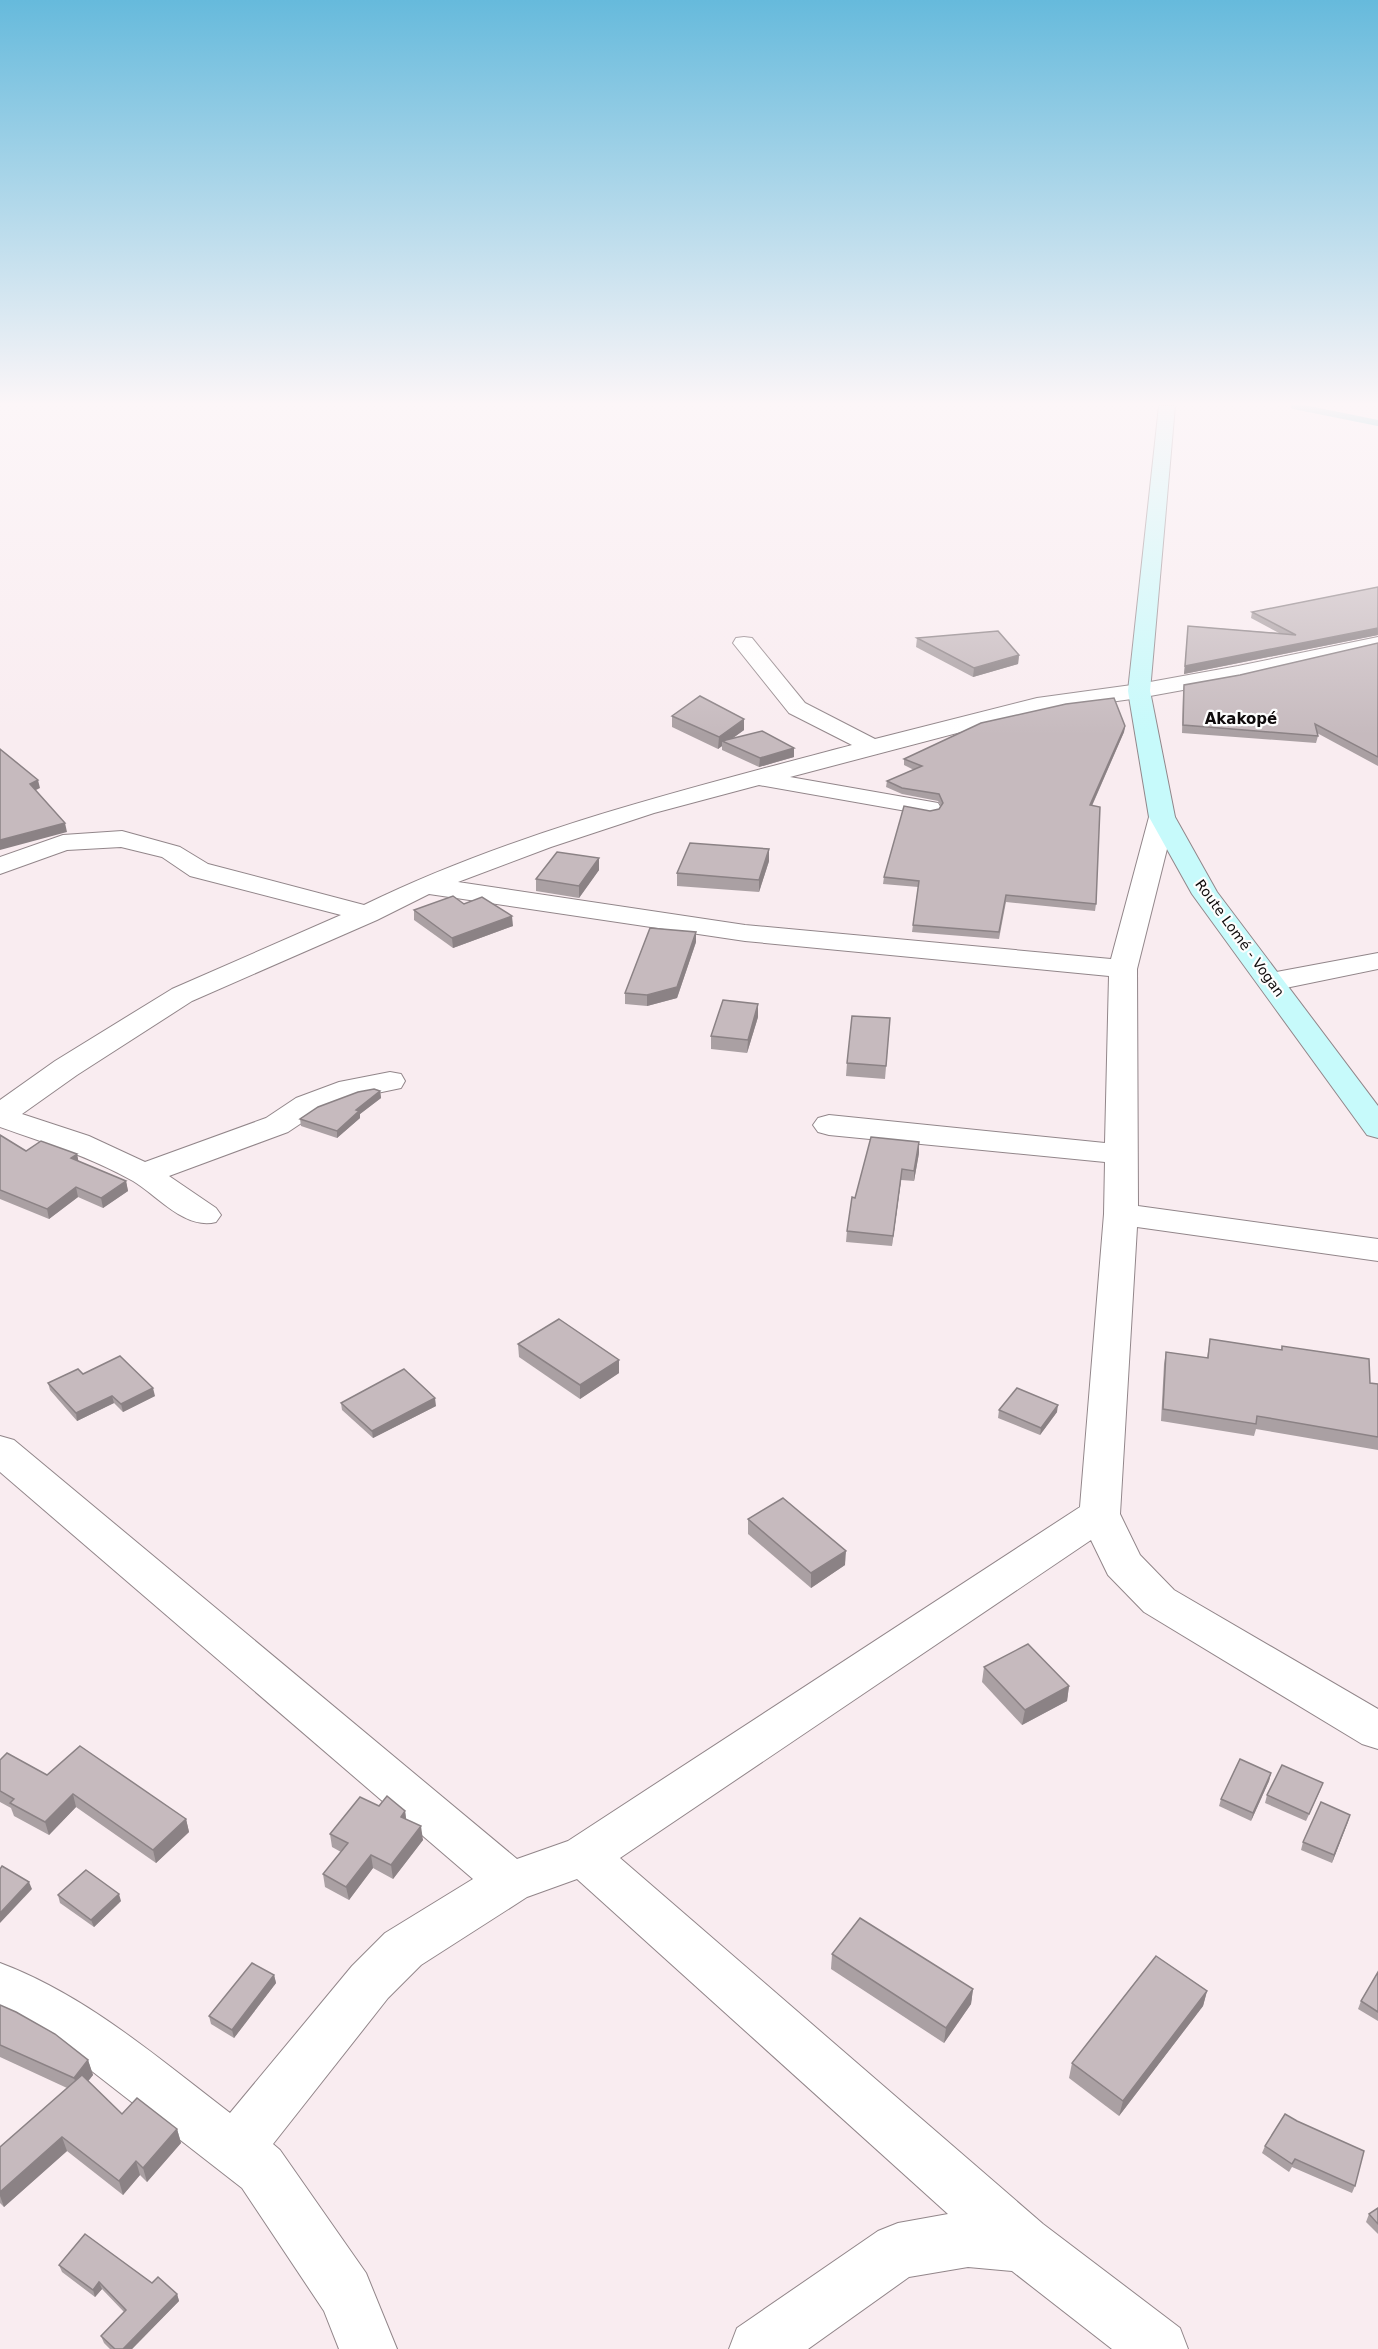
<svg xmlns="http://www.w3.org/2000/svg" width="1378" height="2349" font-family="'DejaVu Sans',sans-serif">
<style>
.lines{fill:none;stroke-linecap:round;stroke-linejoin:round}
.stream{stroke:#43c4c9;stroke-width:6}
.minor-casing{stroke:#92868a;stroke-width:2}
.tertiary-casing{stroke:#92868a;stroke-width:2}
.secondary-casing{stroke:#92868a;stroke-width:2}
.minor{fill:#fff;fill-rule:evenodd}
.tertiary{fill:#fff;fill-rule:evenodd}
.secondary{fill:#c7fafb;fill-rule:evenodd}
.wall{fill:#aaa0a3}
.shaded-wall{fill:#8b8285}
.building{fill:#c6babe;stroke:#8b8285;stroke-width:1.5}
.labels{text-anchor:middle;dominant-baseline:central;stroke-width:4.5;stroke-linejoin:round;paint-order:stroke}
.far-street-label{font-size:14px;fill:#0f0b0c;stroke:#fdfdfd}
.far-quarter-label{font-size:15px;font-weight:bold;fill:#0f0b0c;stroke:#fdfdfd}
</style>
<rect width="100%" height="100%" fill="#f9ecf0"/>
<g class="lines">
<path class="stream" d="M 1294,406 L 1378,423"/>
<g class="minor-casing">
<g id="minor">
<path d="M 744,637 L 752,638 L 805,703 L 875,739 L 1037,698 L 1139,684 L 1147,686 L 1150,691 L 1147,696 L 1139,698 L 1037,712 L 790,777 L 938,803 L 941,808 L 938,813 L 929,815 L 759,785 L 654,813 L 551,847 L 458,882 L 745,925 L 1111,959 L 1149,817 L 1153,812 L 1162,809 L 1171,812 L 1175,817 L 1137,969 L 1138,1206 L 1378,1239 L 1378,1261 L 1137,1227 L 1120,1514 L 1140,1555 L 1174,1590 L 1378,1709 L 1378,1749 L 1362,1744 L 1144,1612 L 1108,1575 L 1091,1540 L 620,1858 L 1043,2224 L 1180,2328 L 1188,2349 L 1112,2349 L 1012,2271 L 968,2267 L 909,2277 L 808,2349 L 729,2349 L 737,2328 L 878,2231 L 898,2223 L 948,2214 L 577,1879 L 527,1897 L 421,1965 L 388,1998 L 273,2144 L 280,2150 L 366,2273 L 397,2349 L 339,2349 L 324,2311 L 242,2188 L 61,2047 L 0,2013 L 0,1963 C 86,1995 158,2058 230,2113 L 352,1966 L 385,1933 L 473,1879 L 0,1472 L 0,1436 L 14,1440 L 517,1859 L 568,1841 L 1080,1507 L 1104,1214 L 1105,1162 L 829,1135 L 818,1132 L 813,1125 L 818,1118 L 829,1115 L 1105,1143 L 1109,976 L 745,941 L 429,894 L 377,920 L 192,1001 L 77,1075 L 22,1114 L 89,1136 L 145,1162 L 266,1118 L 296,1098 L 339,1082 L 390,1072 L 401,1074 L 405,1081 L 401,1088 L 358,1097 L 318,1112 L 288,1132 L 169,1176 L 216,1208 L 221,1215 L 216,1222 C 185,1230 158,1196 133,1181 C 91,1157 45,1143 0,1127 L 0,1100 L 55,1061 L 172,989 L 341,915 L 190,876 L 162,857 L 121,847 L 67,850 L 0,874 L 0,857 L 63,835 L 122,831 L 180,847 L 208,864 L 364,905 C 518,830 687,789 852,745 L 789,713 L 733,643 L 736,638 Z"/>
<path d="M 1378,953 L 1378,969 L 1271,991 L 1261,988 L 1257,982 L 1261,976 L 1271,973 Z"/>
</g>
</g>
<g class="tertiary-casing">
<path id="tertiary" d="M 1378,637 L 1378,649 L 1238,680 L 1139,698 L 1131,696 L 1128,691 L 1131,686 L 1139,684 L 1238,666 Z"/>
</g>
<g class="secondary-casing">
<path id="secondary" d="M 1159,406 L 1175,406 L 1150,691 L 1175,817 L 1217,892 L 1378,1106 L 1378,1138 L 1367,1135 L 1192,894 L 1149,817 L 1128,691 Z"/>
</g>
<use href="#minor" class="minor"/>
<use href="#tertiary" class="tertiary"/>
<use href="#secondary" class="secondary"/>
</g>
<g class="wall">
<path d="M 1378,587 L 1378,635 L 1184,674 L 1188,626 L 1279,633 L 1251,618 L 1252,612 Z"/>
<path d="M 917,638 L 1019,655 L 1018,664 L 973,677 L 916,647 Z"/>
<path d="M 1378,643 L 1378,766 L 1317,733 L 1318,736 L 1316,743 L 1182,733 L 1183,692 L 1184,685 L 1240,675 Z"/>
<path d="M 672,716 L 744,730 L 733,738 L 794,748 L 794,757 L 759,767 L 722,750 L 722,746 L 718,749 L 672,727 Z"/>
<path d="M 1125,726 L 1124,732 L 1092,806 L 1096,904 L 1095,911 L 1006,902 L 999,939 L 912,932 L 918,887 L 883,884 L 884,877 L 930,811 L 939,809 L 941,806 L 938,801 L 902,794 L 886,787 L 887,781 L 914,770 L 904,765 L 904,759 Z"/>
<path d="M 599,858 L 599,870 L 579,898 L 536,891 L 536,879 Z"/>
<path d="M 769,861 L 759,892 L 677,886 L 677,873 Z"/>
<path d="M 464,904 L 513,926 L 453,948 L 414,920 L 414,910 Z"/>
<path d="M 696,942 L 677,998 L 647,1006 L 625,1004 L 625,993 Z"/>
<path d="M 758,1017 L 747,1053 L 711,1049 L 711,1036 Z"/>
<path d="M 890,1018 L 885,1079 L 846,1076 L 847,1063 Z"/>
<path d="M 380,1091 L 381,1098 L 360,1114 L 360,1118 L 337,1138 L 301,1126 L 300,1119 Z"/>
<path d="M 0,1135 L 26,1151 L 77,1154 L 78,1161 L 126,1181 L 128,1191 L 103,1208 L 78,1197 L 49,1219 L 0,1199 Z"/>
<path d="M 919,1153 L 914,1181 L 901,1180 L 892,1246 L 846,1242 L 847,1231 L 855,1198 Z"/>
<path d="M 1210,1339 L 1281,1350 L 1282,1346 L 1370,1383 L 1378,1384 L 1378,1450 L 1256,1429 L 1254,1436 L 1161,1421 L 1164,1364 L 1166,1352 L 1207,1358 Z"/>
<path d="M 518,1344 L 619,1360 L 619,1373 L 580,1399 L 519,1357 Z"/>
<path d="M 83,1374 L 155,1396 L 123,1412 L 114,1403 L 77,1421 L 50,1390 L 48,1383 Z"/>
<path d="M 341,1403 L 436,1406 L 373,1438 L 342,1410 Z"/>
<path d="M 999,1410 L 1057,1412 L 1040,1435 L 998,1418 Z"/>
<path d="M 748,1519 L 845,1565 L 811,1588 L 748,1534 Z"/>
<path d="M 984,1667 L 1069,1686 L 1067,1701 L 1022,1725 L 982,1682 Z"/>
<path d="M 0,1760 L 186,1819 L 189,1832 L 156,1863 L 76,1807 L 49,1835 L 14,1816 L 11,1808 L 0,1802 Z"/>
<path d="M 1271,1773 L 1269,1781 L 1251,1821 L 1219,1806 L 1221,1799 Z"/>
<path d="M 1323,1783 L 1320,1791 L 1306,1821 L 1265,1803 L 1267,1795 Z"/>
<path d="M 379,1806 L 405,1811 L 406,1819 L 423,1840 L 393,1879 L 373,1868 L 349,1900 L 325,1887 L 323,1874 L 341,1852 L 332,1847 L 330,1834 Z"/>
<path d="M 1350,1815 L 1332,1863 L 1301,1850 L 1303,1842 Z"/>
<path d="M 58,1895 L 121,1901 L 94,1927 L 60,1903 Z"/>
<path d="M 832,1954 L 973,1989 L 971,2004 L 944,2043 L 831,1969 Z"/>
<path d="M 1378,1972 L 1378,2021 L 1358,2009 L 1361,2001 Z"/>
<path d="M 274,1975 L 276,1983 L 234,2038 L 211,2024 L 209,2016 Z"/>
<path d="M 1207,1991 L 1203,2006 L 1119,2116 L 1069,2078 L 1072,2063 Z"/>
<path d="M 0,2005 L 88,2060 L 93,2075 L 88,2081 L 122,2114 L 177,2129 L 181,2143 L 147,2182 L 140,2175 L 123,2195 L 67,2151 L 4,2207 L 0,2203 L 0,2147 L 67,2088 L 0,2057 Z"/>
<path d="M 1265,2146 L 1355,2186 L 1352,2193 L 1292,2167 L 1289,2172 L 1262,2153 Z"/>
<path d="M 1378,2208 L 1378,2234 L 1366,2222 L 1369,2214 Z"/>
<path d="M 59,2265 L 152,2283 L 177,2294 L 179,2301 L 132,2349 L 110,2349 L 104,2343 L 101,2336 L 124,2312 L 102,2289 L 95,2297 L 62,2272 Z"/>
</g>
<g class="shaded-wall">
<path d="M 1378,628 L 1378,635 L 1184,674 L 1185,666 Z"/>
<path d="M 1019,655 L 1018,664 L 973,677 L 974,668 Z"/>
<path d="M 744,719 L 744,730 L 726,743 L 722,741 L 722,746 L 718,749 L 719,737 Z"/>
<path d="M 1125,726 L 1124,732 L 1089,812 L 1090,805 Z"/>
<path d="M 794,748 L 794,757 L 759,767 L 760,758 Z"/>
<path d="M 38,780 L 40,788 L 32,792 L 30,784 Z"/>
<path d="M 65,823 L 67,832 L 0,850 L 0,840 Z"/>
<path d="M 769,849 L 769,861 L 759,892 L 759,880 Z"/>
<path d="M 599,858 L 599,870 L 579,898 L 579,886 Z"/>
<path d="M 512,916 L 513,926 L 453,948 L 452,938 Z"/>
<path d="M 696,932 L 696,942 L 677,998 L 647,1006 L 647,995 Z"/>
<path d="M 758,1004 L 758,1017 L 747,1053 L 748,1040 Z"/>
<path d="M 380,1091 L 381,1098 L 360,1114 L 360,1118 L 337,1138 L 337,1131 L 356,1110 Z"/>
<path d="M 919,1142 L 919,1153 L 914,1181 L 914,1171 Z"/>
<path d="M 77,1154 L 79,1164 L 71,1158 Z"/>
<path d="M 902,1169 L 901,1180 L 892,1246 L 893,1236 Z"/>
<path d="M 126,1181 L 128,1191 L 103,1208 L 101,1198 Z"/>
<path d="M 76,1187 L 78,1197 L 49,1219 L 47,1209 Z"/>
<path d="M 619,1360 L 619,1373 L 580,1399 L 580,1385 Z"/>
<path d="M 153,1388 L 155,1396 L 123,1412 L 121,1404 Z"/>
<path d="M 112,1396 L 114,1403 L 77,1421 L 76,1413 Z"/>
<path d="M 435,1398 L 436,1406 L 373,1438 L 372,1431 Z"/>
<path d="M 1058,1405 L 1057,1412 L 1040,1435 L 1041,1428 Z"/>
<path d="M 846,1551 L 845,1565 L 811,1588 L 811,1573 Z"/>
<path d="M 1069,1686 L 1067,1701 L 1022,1725 L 1025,1710 Z"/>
<path d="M 1271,1773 L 1269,1781 L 1251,1821 L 1253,1813 Z"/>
<path d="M 73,1794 L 76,1807 L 49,1835 L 45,1822 Z"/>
<path d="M 405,1811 L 407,1825 L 401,1817 Z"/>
<path d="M 1350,1815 L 1348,1822 L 1332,1863 L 1334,1855 Z"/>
<path d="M 186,1819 L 189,1832 L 156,1863 L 153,1850 Z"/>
<path d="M 421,1826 L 423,1840 L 393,1879 L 391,1865 Z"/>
<path d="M 371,1855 L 373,1868 L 349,1900 L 346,1887 Z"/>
<path d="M 29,1882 L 32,1889 L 0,1923 L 0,1913 Z"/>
<path d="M 119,1894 L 121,1901 L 94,1927 L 91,1920 Z"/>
<path d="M 274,1975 L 276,1983 L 234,2038 L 232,2030 Z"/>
<path d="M 973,1989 L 971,2004 L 944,2043 L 946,2028 Z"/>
<path d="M 1207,1991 L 1203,2006 L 1119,2116 L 1123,2101 Z"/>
<path d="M 88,2060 L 93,2075 L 79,2093 L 74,2078 Z"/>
<path d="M 177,2129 L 181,2143 L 147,2182 L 143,2168 Z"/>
<path d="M 62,2137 L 67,2151 L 4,2207 L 0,2196 L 0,2192 Z"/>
<path d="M 136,2161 L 140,2175 L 123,2195 L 119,2181 Z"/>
<path d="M 99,2282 L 102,2289 L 95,2297 L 93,2290 Z"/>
<path d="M 177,2294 L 179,2301 L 132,2349 L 123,2349 Z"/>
</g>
<g class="building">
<path d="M 1378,587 L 1378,628 L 1185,666 L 1188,626 L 1296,635 L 1252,612 Z"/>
<path d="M 998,631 L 1019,655 L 974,668 L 917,638 Z"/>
<path d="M 1378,643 L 1378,757 L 1315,724 L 1318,736 L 1183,725 L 1184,685 L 1240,675 Z"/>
<path d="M 700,696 L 744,719 L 719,737 L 672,716 Z"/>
<path d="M 1114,698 L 1125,726 L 1090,805 L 1100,807 L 1096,904 L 1006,895 L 999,932 L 913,925 L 919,881 L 884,877 L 904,806 L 930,811 L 939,809 L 943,803 L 939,794 L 902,788 L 887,781 L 922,766 L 904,759 L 981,723 L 1066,704 Z"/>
<path d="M 762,731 L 794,748 L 760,758 L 722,741 Z"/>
<path d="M 0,749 L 38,780 L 30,784 L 65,823 L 0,840 Z"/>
<path d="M 690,843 L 769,849 L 759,880 L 677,873 Z"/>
<path d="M 557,852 L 599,858 L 579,886 L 536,879 Z"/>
<path d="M 453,896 L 464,904 L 482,897 L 512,916 L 452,938 L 414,910 Z"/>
<path d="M 650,928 L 696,932 L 677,987 L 647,995 L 625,993 Z"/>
<path d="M 723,1000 L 758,1004 L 748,1040 L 711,1036 Z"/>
<path d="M 852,1016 L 890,1018 L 886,1066 L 847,1063 Z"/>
<path d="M 374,1089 L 380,1091 L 356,1110 L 359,1111 L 337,1131 L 300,1119 L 318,1107 L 358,1092 Z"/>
<path d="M 0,1135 L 26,1151 L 41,1141 L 77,1154 L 71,1158 L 126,1181 L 101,1198 L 76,1187 L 47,1209 L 0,1190 Z"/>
<path d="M 871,1137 L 919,1142 L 914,1171 L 902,1169 L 893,1236 L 847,1231 L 852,1197 L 855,1198 Z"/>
<path d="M 559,1319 L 619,1360 L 580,1385 L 518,1344 Z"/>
<path d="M 1210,1339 L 1282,1350 L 1282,1346 L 1369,1359 L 1370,1383 L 1378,1384 L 1378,1437 L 1257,1416 L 1256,1424 L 1163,1409 L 1166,1352 L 1208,1358 Z"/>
<path d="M 120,1356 L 153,1388 L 121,1404 L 112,1396 L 76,1413 L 48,1383 L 78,1369 L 83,1374 Z"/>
<path d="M 404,1369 L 435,1398 L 372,1431 L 341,1403 Z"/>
<path d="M 1017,1388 L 1058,1405 L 1041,1428 L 999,1410 Z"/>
<path d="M 783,1498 L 846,1551 L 811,1573 L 748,1519 Z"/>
<path d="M 1028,1644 L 1069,1686 L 1025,1710 L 984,1667 Z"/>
<path d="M 80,1746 L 186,1819 L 153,1850 L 73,1794 L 45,1822 L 10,1803 L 14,1799 L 0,1791 L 0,1760 L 7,1753 L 47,1775 Z"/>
<path d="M 1240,1759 L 1271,1773 L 1253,1813 L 1221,1799 Z"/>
<path d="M 1282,1765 L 1323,1783 L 1309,1814 L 1267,1795 Z"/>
<path d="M 387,1796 L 405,1811 L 401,1817 L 421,1826 L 391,1865 L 371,1855 L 346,1887 L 323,1874 L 348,1843 L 330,1834 L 360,1797 L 379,1806 Z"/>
<path d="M 1321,1802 L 1350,1815 L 1334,1855 L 1303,1842 Z"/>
<path d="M 2,1866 L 29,1882 L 0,1913 L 0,1869 Z"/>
<path d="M 86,1870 L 119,1894 L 91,1920 L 58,1895 Z"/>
<path d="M 860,1918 L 973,1989 L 946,2028 L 832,1954 Z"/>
<path d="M 1156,1956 L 1207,1991 L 1123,2101 L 1072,2063 Z"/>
<path d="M 252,1963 L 274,1975 L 232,2030 L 209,2016 Z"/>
<path d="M 1378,1972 L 1378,2012 L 1361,2001 Z"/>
<path d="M 0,2005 L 16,2012 L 55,2034 L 88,2060 L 74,2078 L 0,2045 Z"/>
<path d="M 82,2075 L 122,2114 L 137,2098 L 177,2129 L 143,2168 L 136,2161 L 119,2181 L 62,2137 L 0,2192 L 0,2147 Z"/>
<path d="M 1285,2114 L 1297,2121 L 1364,2151 L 1355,2186 L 1295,2159 L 1292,2164 L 1265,2146 Z"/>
<path d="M 1378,2208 L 1378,2224 L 1369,2214 Z"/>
<path d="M 85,2234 L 152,2283 L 158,2277 L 177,2294 L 123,2349 L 115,2349 L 101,2336 L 126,2310 L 99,2282 L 93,2290 L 59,2265 Z"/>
</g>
<linearGradient id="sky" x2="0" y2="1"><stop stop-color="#66badc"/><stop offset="0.55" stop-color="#fcf6f8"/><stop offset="1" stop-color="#fcf6f8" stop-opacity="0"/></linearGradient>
<rect width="1378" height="735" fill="url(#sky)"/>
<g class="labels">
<g class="far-street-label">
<text transform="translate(1240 938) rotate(54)">Route Lomé - Vogan</text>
</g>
<g class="far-quarter-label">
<text x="1241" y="719">Akakopé</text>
</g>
</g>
</svg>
